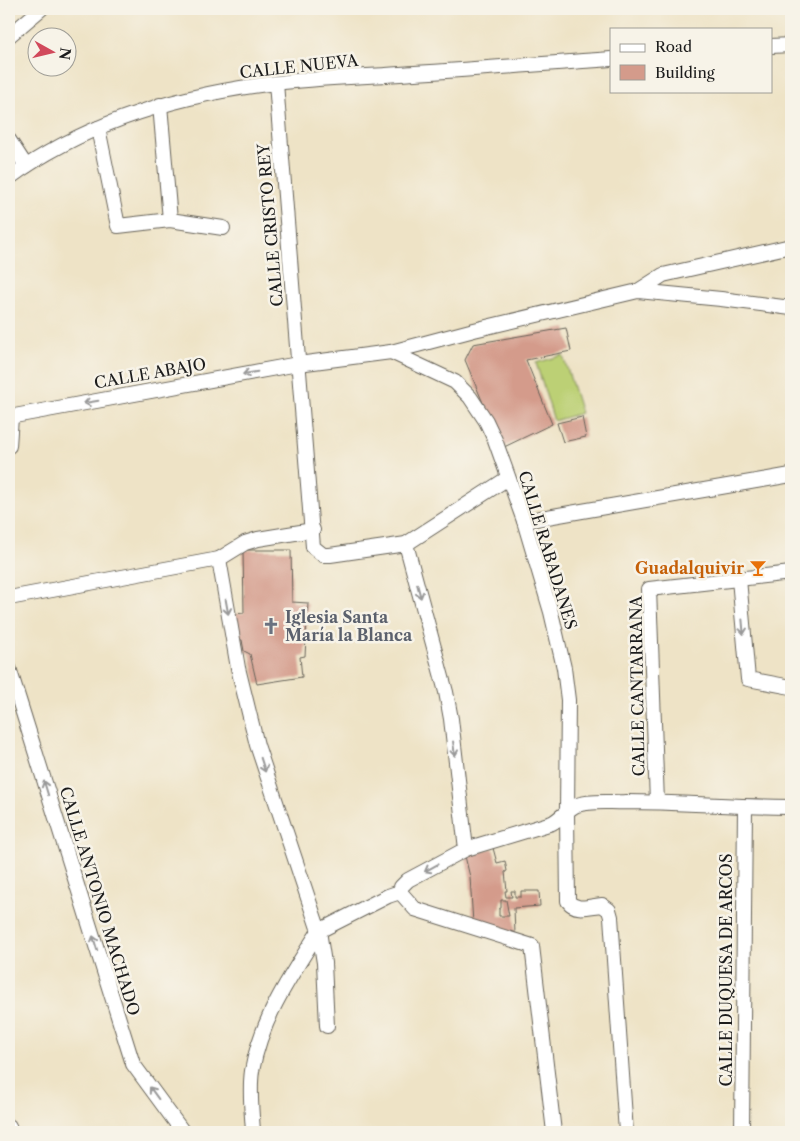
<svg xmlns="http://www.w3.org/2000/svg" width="800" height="1141" font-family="'Libre Caslon Text',serif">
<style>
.green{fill:#bcd074;stroke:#6c7648}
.building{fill:#d49b8b;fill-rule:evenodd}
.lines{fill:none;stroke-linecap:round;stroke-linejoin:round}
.street-casing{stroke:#666258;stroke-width:16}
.street{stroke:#fff;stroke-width:14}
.oneway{stroke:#999}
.labels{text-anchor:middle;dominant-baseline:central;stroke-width:5;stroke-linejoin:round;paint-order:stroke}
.street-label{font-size:16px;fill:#1c1c1c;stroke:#f7f3e8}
.food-label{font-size:16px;font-weight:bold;fill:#c56008;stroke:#f7f3e8;text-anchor:end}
.worship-label{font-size:16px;font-weight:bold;fill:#5b616d;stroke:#f7f3e8;text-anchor:start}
</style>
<rect width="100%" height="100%" fill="#f7f3e8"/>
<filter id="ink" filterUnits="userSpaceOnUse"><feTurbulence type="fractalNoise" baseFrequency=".02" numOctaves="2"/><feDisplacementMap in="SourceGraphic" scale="10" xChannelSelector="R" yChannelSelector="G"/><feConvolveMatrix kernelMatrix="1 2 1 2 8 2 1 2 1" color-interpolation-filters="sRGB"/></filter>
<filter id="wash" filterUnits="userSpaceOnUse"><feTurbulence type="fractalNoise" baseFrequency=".0096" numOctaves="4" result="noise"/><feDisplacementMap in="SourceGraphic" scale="20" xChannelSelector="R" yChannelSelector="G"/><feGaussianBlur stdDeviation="1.12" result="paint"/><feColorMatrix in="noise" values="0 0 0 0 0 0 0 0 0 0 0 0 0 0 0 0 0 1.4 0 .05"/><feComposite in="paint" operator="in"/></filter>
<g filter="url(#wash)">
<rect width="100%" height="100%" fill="#eee3c6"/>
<path class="green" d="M 563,355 L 581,413 L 554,421 L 536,363 Z"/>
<g id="blocks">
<g class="building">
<path d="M 566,328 L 571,351 L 526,360 L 552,424 L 502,448 L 465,360 L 473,344 Z"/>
<path d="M 582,417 L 586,437 L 563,442 L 557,423 Z"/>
<path d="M 243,550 L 291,550 L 292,602 L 308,603 L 305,656 L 300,657 L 302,677 L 257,684 L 250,654 L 244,651 L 242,640 L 236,639 L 235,614 L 244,613 Z"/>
<path d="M 493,848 L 497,863 L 505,861 L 507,871 L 505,872 L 507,891 L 505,891 L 506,897 L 512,897 L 511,891 L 515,891 L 515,897 L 521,897 L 521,891 L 539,891 L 540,906 L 514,908 L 515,934 L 473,923 L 470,877 L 465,856 ZM 501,900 L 506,900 L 509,916 L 499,916 L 499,909 L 501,908 Z"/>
</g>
</g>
</g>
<g filter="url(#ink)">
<use href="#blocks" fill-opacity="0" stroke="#666258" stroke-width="1"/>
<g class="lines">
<g class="street-casing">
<g id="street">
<path d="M 9,36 L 41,9"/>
<path d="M 771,46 L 791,45"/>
<path d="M 276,83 L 313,547 L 323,555 L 330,555 L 406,544 L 508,478"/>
<path d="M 160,105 L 170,220"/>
<path d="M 98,128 L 118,226 L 170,220 L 223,228"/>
<path d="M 9,140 L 26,166"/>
<path d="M 9,178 C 86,122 182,94 276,83 C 317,78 359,77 400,74 C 471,70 541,64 611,59"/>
<path d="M 638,291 L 663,275 L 791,246"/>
<path d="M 391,352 L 455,382 L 470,397 L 486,421 L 495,440 L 524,521 L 551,612 L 564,668 L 568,700 L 567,813 L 568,901 C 576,912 590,906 602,905 L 609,910 L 611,917 L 626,1132"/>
<path d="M 9,417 L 298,364 L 391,352 L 474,330 L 638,291 L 721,299 L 791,308"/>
<path d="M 9,446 L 11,417"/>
<path d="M 524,521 L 791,475"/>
<path d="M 406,544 L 446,692 L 451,719 L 466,849"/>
<path d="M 219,559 L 238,668 L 257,745 L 319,931 L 324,963 L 327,1026"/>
<path d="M 739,579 L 748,679 L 791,687"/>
<path d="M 9,598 L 219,559 L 245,543 L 258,539 L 313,530"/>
<path d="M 9,668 L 133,1064 L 183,1132"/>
<path d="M 657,802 L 649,589 L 791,573"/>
<path d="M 400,892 L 415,909 L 532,946 L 554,1132"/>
<path d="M 319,931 L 388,896 L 400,892 L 401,887 L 408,880 L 466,849 L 552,823 C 560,819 570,807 577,805 C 592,800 611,803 626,802 C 681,802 736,807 791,807"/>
<path d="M 9,1126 L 11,1132"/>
<path d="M 253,1132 C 252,1113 249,1091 252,1071 C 261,1019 291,975 319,931"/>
<path d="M 742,1132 L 745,807"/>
</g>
</g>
<use href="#street" class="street"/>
</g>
<defs><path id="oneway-shaft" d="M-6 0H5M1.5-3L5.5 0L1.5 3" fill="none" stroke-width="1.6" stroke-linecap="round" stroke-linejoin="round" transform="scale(1.25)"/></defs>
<g class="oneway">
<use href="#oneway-shaft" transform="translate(250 373) rotate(170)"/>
<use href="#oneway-shaft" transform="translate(91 402) rotate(170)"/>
<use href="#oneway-shaft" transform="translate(419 591) rotate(75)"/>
<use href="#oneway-shaft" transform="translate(227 607) rotate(80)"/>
<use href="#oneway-shaft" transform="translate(743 627) rotate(85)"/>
<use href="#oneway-shaft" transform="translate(454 749) rotate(83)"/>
<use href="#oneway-shaft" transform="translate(263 765) rotate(72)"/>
<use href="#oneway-shaft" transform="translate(46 788) rotate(-107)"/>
<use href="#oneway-shaft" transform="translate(431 868) rotate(151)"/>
<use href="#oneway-shaft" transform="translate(95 943) rotate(-107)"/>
<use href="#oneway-shaft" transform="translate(154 1093) rotate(-126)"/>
</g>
</g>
<defs>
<g id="bar-bare" transform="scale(1.35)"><path d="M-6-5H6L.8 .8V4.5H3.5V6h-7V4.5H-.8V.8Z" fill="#e8710a" stroke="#f7f3e8" stroke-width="2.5" paint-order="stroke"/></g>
<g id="church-bare" transform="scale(1.35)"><path d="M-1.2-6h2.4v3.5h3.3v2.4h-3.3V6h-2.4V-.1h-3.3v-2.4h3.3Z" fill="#6b7280" stroke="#f7f3e8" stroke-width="2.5" paint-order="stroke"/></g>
</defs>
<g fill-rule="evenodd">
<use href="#bar-bare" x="758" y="568"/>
<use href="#church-bare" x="271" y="626"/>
</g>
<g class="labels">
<g class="street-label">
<text transform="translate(299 66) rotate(-6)">CALLE NUEVA</text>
<text transform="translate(270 225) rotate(-95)">CALLE CRISTO REY</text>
<text transform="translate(150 373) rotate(-10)">CALLE ABAJO</text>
<text transform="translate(548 550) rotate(73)">CALLE RABADANES</text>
<text transform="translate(637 686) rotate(-91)">CALLE CANTARRANA</text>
<text transform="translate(100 901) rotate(73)">CALLE ANTONIO MACHADO</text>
<text transform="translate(726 970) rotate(-90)">CALLE DUQUESA DE ARCOS</text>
</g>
<g class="food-label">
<text x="744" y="568">Guadalquivir</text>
</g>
<g class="worship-label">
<text x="285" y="617">Iglesia Santa<tspan x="285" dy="18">María la Blanca</tspan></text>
</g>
</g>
<rect width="800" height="1141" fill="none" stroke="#f7f3e8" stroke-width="30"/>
<rect x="610" y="28" width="162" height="65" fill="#f7f3e8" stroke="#9f9d96"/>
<rect x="620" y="44" width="25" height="8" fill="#ffffff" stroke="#9f9d96"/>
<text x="655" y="52" font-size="15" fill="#1c1c1c">Road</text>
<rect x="620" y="65" width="25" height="15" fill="#d49b8b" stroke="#9f9d96"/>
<text x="655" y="78" font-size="15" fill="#1c1c1c">Building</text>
<g transform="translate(52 52) rotate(98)"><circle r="24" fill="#f7f3e8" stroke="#9f9d96"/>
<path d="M0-4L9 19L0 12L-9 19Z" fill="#d1495b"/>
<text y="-8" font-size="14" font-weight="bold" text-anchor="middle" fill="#1c1c1c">N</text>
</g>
</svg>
